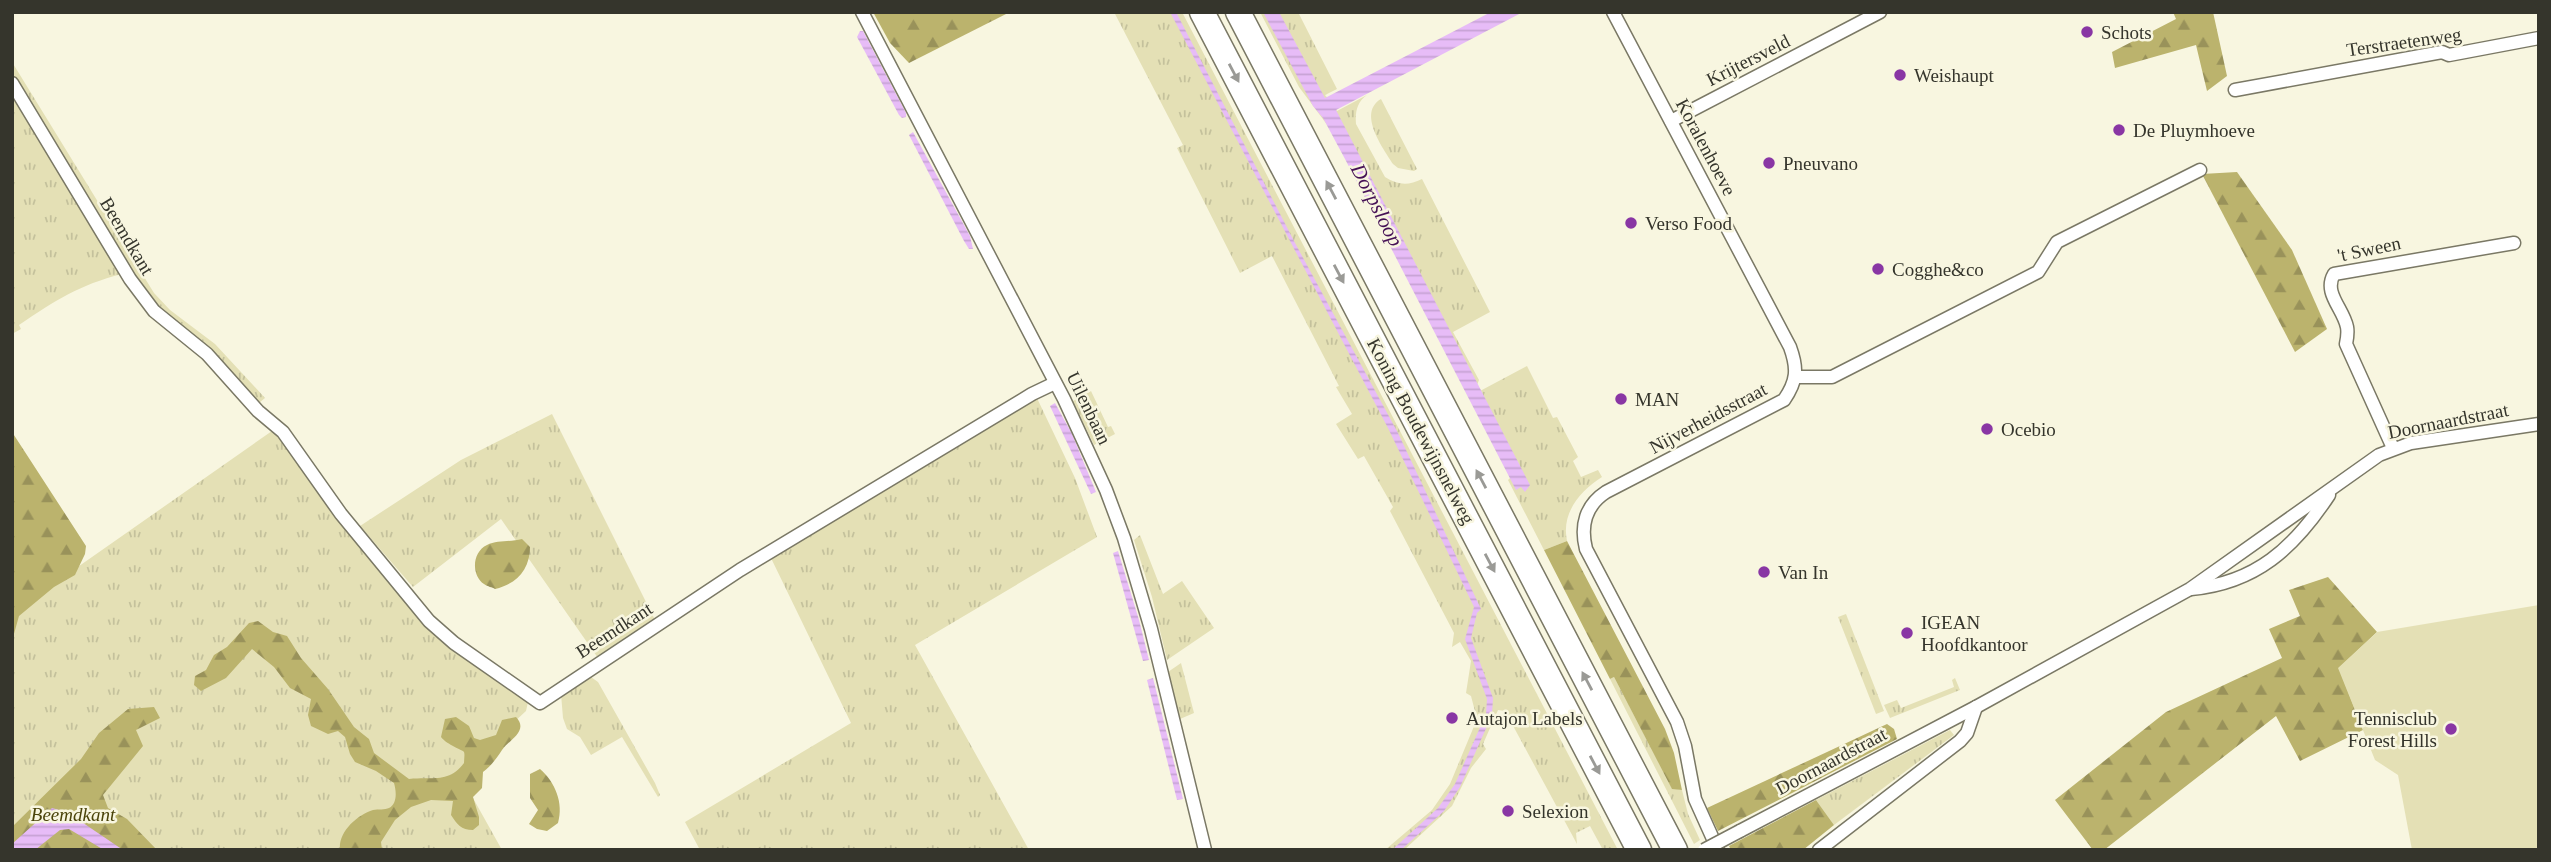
<svg xmlns="http://www.w3.org/2000/svg" width="2551" height="862" font-family="'Times New Roman',serif">
<style>
.grass{fill:url(#grass-tufts)}
.forest{fill:url(#forest-firs)}
.garden{fill:#e4e0b5}
.water{fill:url(#water-rules)}
.lines{fill:none;stroke-linecap:round;stroke-linejoin:round}
.minor-casing{stroke:#7a7865;stroke-width:15}
.motorway-casing{stroke:#7a7865;stroke-width:27}
.minor{stroke:#fff;stroke-width:12}
.motorway{stroke:#fff;stroke-width:24}
.minor-bridge-casing{stroke:#7a7865;stroke-width:15;stroke-linecap:butt}
.minor-bridge{stroke:#fff;stroke-width:12}
.oneway{fill:#9a9a96}
.poi-dot{fill:#8936a4;stroke:#f8f6e0;stroke-width:2.5}
.labels{text-anchor:middle;dominant-baseline:central;stroke-width:5;stroke-linejoin:round;paint-order:stroke}
.poi-label{font-size:19px;fill:#35352c;stroke:#f8f6e0;text-anchor:start}
.street-label{font-size:19px;fill:#35352c;stroke:#f8f6e0}
.park-label{font-size:19px;font-style:italic;fill:#4a430a;stroke:#f8f6e0}
.water-label{font-size:21px;font-style:italic;fill:#461256;stroke:#f8f6e0}
</style>
<defs>
<pattern id="grass-tufts" width="24" height="20" patternUnits="userSpaceOnUse" patternTransform="scale(1.75)"><rect width="24" height="20" fill="#e4e0b5"/><path d="M3 7l-1-3M5 7V3M7 7l1-3M15 17l-1-3M17 17v-4M19 17l1-3" fill="none" stroke="#c4c19c"/></pattern>
<pattern id="forest-firs" width="22" height="20" patternUnits="userSpaceOnUse" patternTransform="scale(1.75)"><rect width="22" height="20" fill="#bbb36d"/><path d="M5 1l3.5 6h-7zM16 11l3.5 6h-7z" fill="#99925a"/></pattern>
<pattern id="water-rules" width="6" height="5" patternUnits="userSpaceOnUse" patternTransform="scale(1.75)"><rect width="6" height="5" fill="#e7bcf7"/><path d="M0 2.5h6" fill="none" stroke="#c7a2d4"/></pattern>
</defs>
<rect width="100%" height="100%" fill="#f8f6e0"/>
<g class="grass">
<path d="M 1114,12 L 1182,12 L 1618,850 L 1603,850 L 1590,826 L 1576,833 L 1577,844 L 1505,711 L 1498,710 L 1483,744 L 1486,749 L 1471,768 L 1452,806 L 1404,850 L 1385,850 L 1432,810 L 1450,784 L 1477,719 L 1471,696 L 1466,693 L 1471,661 L 1460,642 L 1452,647 L 1454,633 L 1390,511 L 1393,507 L 1364,456 L 1358,459 L 1336,424 L 1352,414 L 1336,387 L 1339,386 L 1272,256 L 1240,273 L 1177,148 L 1183,145 Z"/>
<path d="M 1260,12 L 1298,12 L 1337,89 L 1325,95 L 1337,111 L 1367,95 C 1357,102 1355,112 1356,124 L 1385,177 C 1398,185 1408,186 1422,179 L 1490,312 L 1453,332 L 1479,380 L 1477,385 L 1480,391 L 1527,366 L 1553,418 L 1557,417 L 1578,457 L 1573,461 L 1581,477 L 1598,470 L 1602,477 C 1580,491 1561,513 1567,541 L 1544,550 L 1508,480 L 1511,477 L 1331,130 L 1299,87 Z"/>
<path d="M 12,62 L 154,293 L 170,310 L 215,344 L 265,398 L 259,403 L 208,347 L 176,322 L 149,298 L 131,271 L 12,73 Z"/>
<path d="M 12,90 L 122,274 C 79,285 56,300 19,325 L 21,329 L 12,334 Z"/>
<path d="M 1381,99 L 1417,169 L 1414,171 L 1398,168 L 1393,164 C 1383,148 1357,113 1381,99 Z"/>
<path d="M 1091,391 L 1108,427 L 1111,426 L 1115,434 L 1094,445 L 1073,401 Z"/>
<path d="M 1036,396 L 1075,478 L 1097,537 L 915,645 L 1029,850 L 700,850 L 685,822 L 851,723 L 770,556 Z"/>
<path d="M 552,414 L 655,620 L 598,658 L 501,519 L 413,587 L 360,526 L 461,460 Z"/>
<path d="M 272,431 L 275,431 L 427,625 L 528,702 L 526,711 L 459,773 L 502,850 L 146,850 L 12,836 L 12,613 Z"/>
<path d="M 1140,535 L 1163,594 L 1182,581 L 1214,628 L 1167,660 L 1152,597 L 1134,540 Z"/>
<path d="M 1846,614 L 1884,711 L 1876,714 L 1838,617 Z"/>
<path d="M 1181,663 L 1194,713 L 1180,719 L 1168,672 Z"/>
<path d="M 591,677 L 598,682 L 655,783 L 660,795 L 658,797 L 622,737 L 591,755 L 580,737 L 567,729 L 563,718 L 561,694 L 585,678 Z"/>
<path d="M 1614,677 L 1672,788 L 1682,790 L 1688,814 L 1700,840 L 1694,844 L 1610,679 Z"/>
<path d="M 1955,678 L 1960,690 L 1890,718 L 1884,705 L 1897,700 L 1901,708 L 1954,687 L 1952,680 Z"/>
<path d="M 1950,730 L 1954,735 L 1834,825 L 1816,800 Z"/>
</g>
<g class="forest">
<path d="M 873,12 L 1010,12 L 909,63 L 890,43 Z"/>
<path d="M 2173,12 L 2213,12 L 2227,76 L 2207,91 L 2196,45 L 2115,68 L 2112,52 L 2176,19 Z"/>
<path d="M 2237,172 L 2292,250 L 2327,329 L 2295,352 L 2202,174 Z"/>
<path d="M 12,432 L 86,546 L 85,554 L 75,575 L 54,587 L 19,616 L 12,641 Z"/>
<path d="M 522,539 L 530,547 C 530,569 517,584 495,589 C 492,587 488,587 484,584 C 471,575 472,552 487,545 C 497,540 511,542 522,539 Z"/>
<path d="M 1567,541 L 1665,729 L 1674,753 L 1682,790 L 1672,789 L 1614,677 L 1610,679 L 1544,550 Z"/>
<path d="M 2328,577 L 2377,632 L 2339,668 L 2363,730 L 2300,761 L 2276,716 L 2104,850 L 2093,850 L 2055,800 L 2166,712 L 2282,658 L 2269,629 L 2300,616 L 2289,590 Z"/>
<path d="M 258,621 L 273,632 L 287,636 L 301,658 L 328,689 L 354,727 L 369,739 L 374,753 L 409,779 C 431,776 449,784 464,763 C 464,759 465,755 464,752 C 463,750 447,745 441,737 L 445,719 L 456,717 L 469,726 L 474,738 L 480,740 L 496,735 L 502,720 L 516,717 C 529,731 510,739 502,750 C 496,759 492,765 483,772 L 482,788 L 473,797 L 479,817 L 479,825 L 473,830 C 461,830 457,824 451,815 L 453,801 L 431,800 L 411,807 L 395,820 L 381,842 L 382,850 L 340,850 C 338,832 357,815 373,810 C 378,809 385,810 389,808 C 398,803 396,790 394,783 L 376,771 L 355,762 L 350,754 L 345,737 L 338,731 L 328,734 L 311,726 L 308,715 L 311,699 L 290,688 L 274,667 L 252,649 L 226,678 L 201,691 L 194,685 L 195,676 L 206,670 L 214,655 L 227,647 L 249,623 Z"/>
<path d="M 154,707 L 160,718 L 136,730 L 143,746 L 103,795 L 108,808 L 127,819 L 157,850 L 12,850 L 12,827 L 81,759 L 99,733 L 128,709 Z"/>
<path d="M 1887,724 L 1894,729 L 1897,739 L 1718,831 L 1707,808 Z"/>
<path d="M 540,769 C 555,782 564,803 558,823 L 547,831 L 537,829 L 529,824 L 538,810 L 530,798 L 530,774 Z"/>
<path d="M 1816,800 L 1834,825 L 1803,850 L 1731,850 L 1729,846 Z"/>
</g>
<path class="garden" d="M 2539,605 L 2539,850 L 2412,850 L 2398,775 L 2375,760 L 2338,668 L 2377,632 Z"/>
<g class="water">
<path d="M 1170,12 L 1176,12 L 1295,243 L 1398,433 L 1481,609 L 1477,613 L 1471,638 L 1493,698 L 1492,715 L 1460,787 L 1444,811 L 1401,850 L 1392,850 L 1438,808 L 1455,784 L 1486,714 L 1487,699 L 1465,639 L 1474,607 L 1388,428 Z"/>
<path d="M 1263,12 L 1279,12 L 1325,98 L 1491,12 L 1523,12 L 1336,110 L 1530,485 L 1525,492 L 1521,487 L 1516,490 L 1345,159 L 1323,118 L 1313,106 Z"/>
<path d="M 860,31 L 863,31 L 906,113 L 906,117 L 902,118 L 899,115 L 857,37 Z"/>
<path d="M 913,132 L 970,236 L 973,249 L 969,249 L 964,241 L 909,135 Z"/>
<path d="M 1055,403 L 1072,434 L 1096,492 L 1091,494 L 1050,406 Z"/>
<path d="M 1118,551 L 1139,620 L 1149,660 L 1143,661 L 1113,553 Z"/>
<path d="M 1153,678 L 1183,799 L 1177,800 L 1147,680 Z"/>
<path d="M 52,808 L 67,812 L 123,850 L 104,850 L 69,829 L 60,830 L 35,850 L 12,850 L 12,844 Z"/>
</g>
<g class="lines">
<g class="minor-casing">
<g id="minor">
<path d="M 862,12 L 1064,399 L 1106,490 L 1124,538 L 1151,629 L 1205,850"/>
<path d="M 1613,12 L 1790,347 C 1798,369 1797,381 1784,400 L 1606,492 C 1586,505 1580,525 1586,549 L 1677,722 L 1685,746 L 1695,799 L 1718,850"/>
<path d="M 12,83 L 130,279 L 154,311 L 207,354 L 258,411 L 283,432 L 341,514 L 429,621 L 454,643 L 540,703 L 740,570 L 1032,394 L 1055,383"/>
<path d="M 2235,90 L 2442,52 L 2449,55 L 2539,38"/>
<path d="M 1671,121 L 1880,12"/>
<path d="M 1796,377 L 1832,377 L 2038,272 L 2057,242 L 2200,170"/>
<path d="M 2393,448 L 2346,344 C 2347,339 2348,332 2347,327 C 2343,308 2323,293 2334,274 L 2514,243"/>
<path d="M 2191,589 C 2256,583 2294,548 2329,495"/>
<path d="M 1740,831 L 1976,707 L 2190,589 L 2379,455 L 2411,443 L 2539,424"/>
<path d="M 1819,850 L 1960,741 L 1967,733 L 1976,707"/>
</g>
</g>
<g class="motorway-casing">
<g id="motorway">
<path d="M 1202,12 L 1639,850"/>
<path d="M 1238,12 L 1675,850"/>
</g>
</g>
<use href="#minor" class="minor"/>
<use href="#motorway" class="motorway"/>
<g class="minor-bridge-casing">
<path id="minor-bridge" d="M 1704,850 L 1740,831"/>
</g>
<use href="#minor-bridge" class="minor-bridge"/>
</g>
<defs><path id="oneway-solid" d="M-6-.8H1V-3.2L6.5 0L1 3.2V.8H-6Z" transform="scale(1.75)"/></defs>
<g class="oneway">
<use href="#oneway-solid" transform="translate(1234 73) rotate(62)"/>
<use href="#oneway-solid" transform="translate(1331 190) rotate(-118)"/>
<use href="#oneway-solid" transform="translate(1339 274) rotate(62)"/>
<use href="#oneway-solid" transform="translate(1481 479) rotate(-118)"/>
<use href="#oneway-solid" transform="translate(1490 563) rotate(62)"/>
<use href="#oneway-solid" transform="translate(1587 681) rotate(-118)"/>
<use href="#oneway-solid" transform="translate(1595 765) rotate(62)"/>
</g>
<g class="poi-dot">
<circle cx="2087" cy="32" r="7"/>
<circle cx="1900" cy="75" r="7"/>
<circle cx="2119" cy="130" r="7"/>
<circle cx="1769" cy="163" r="7"/>
<circle cx="1631" cy="223" r="7"/>
<circle cx="1878" cy="269" r="7"/>
<circle cx="1621" cy="399" r="7"/>
<circle cx="1987" cy="429" r="7"/>
<circle cx="1764" cy="572" r="7"/>
<circle cx="1907" cy="633" r="7"/>
<circle cx="1452" cy="718" r="7"/>
<circle cx="2451" cy="729" r="7"/>
<circle cx="1508" cy="811" r="7"/>
</g>
<g class="labels">
<g class="poi-label">
<text x="2101" y="32">Schots</text>
<text x="1914" y="75">Weishaupt</text>
<text x="2133" y="130">De Pluymhoeve</text>
<text x="1783" y="163">Pneuvano</text>
<text x="1645" y="223">Verso Food</text>
<text x="1892" y="269">Cogghe&amp;co</text>
<text x="1635" y="399">MAN</text>
<text x="2001" y="429">Ocebio</text>
<text x="1778" y="572">Van In</text>
<text x="1921" y="622">IGEAN<tspan x="1921" dy="22">Hoofdkantoor</tspan></text>
<text x="1466" y="718">Autajon Labels</text>
<text x="2437" y="718" text-anchor="end">Tennisclub<tspan x="2437" dy="22">Forest Hills</tspan></text>
<text x="1522" y="811">Selexion</text>
</g>
<g class="street-label">
<text transform="translate(2404 42) rotate(-8)">Terstraetenweg</text>
<text transform="translate(1748 60) rotate(-27)">Krijtersveld</text>
<text transform="translate(1706 147) rotate(62)">Koralenhoeve</text>
<text transform="translate(127 236) rotate(59)">Beemdkant</text>
<text transform="translate(2369 249) rotate(-12)">'t Sween</text>
<text transform="translate(1089 408) rotate(64)">Uilenbaan</text>
<text transform="translate(1708 418) rotate(-28)">Nijverheidsstraat</text>
<text transform="translate(2448 421) rotate(-11)">Doornaardstraat</text>
<text transform="translate(1421 431) rotate(62)">Koning Boudewijnsnelweg</text>
<text transform="translate(614 630) rotate(-33)">Beemdkant</text>
<text transform="translate(1831 761) rotate(-28)">Doornaardstraat</text>
</g>
<g class="park-label">
<text x="73" y="814">Beemdkant</text>
</g>
<g class="water-label">
<text transform="translate(1377 205) rotate(63)">Dorpsloop</text>
</g>
</g>
<rect width="2551" height="862" fill="none" stroke="#35352c" stroke-width="28"/>
</svg>
